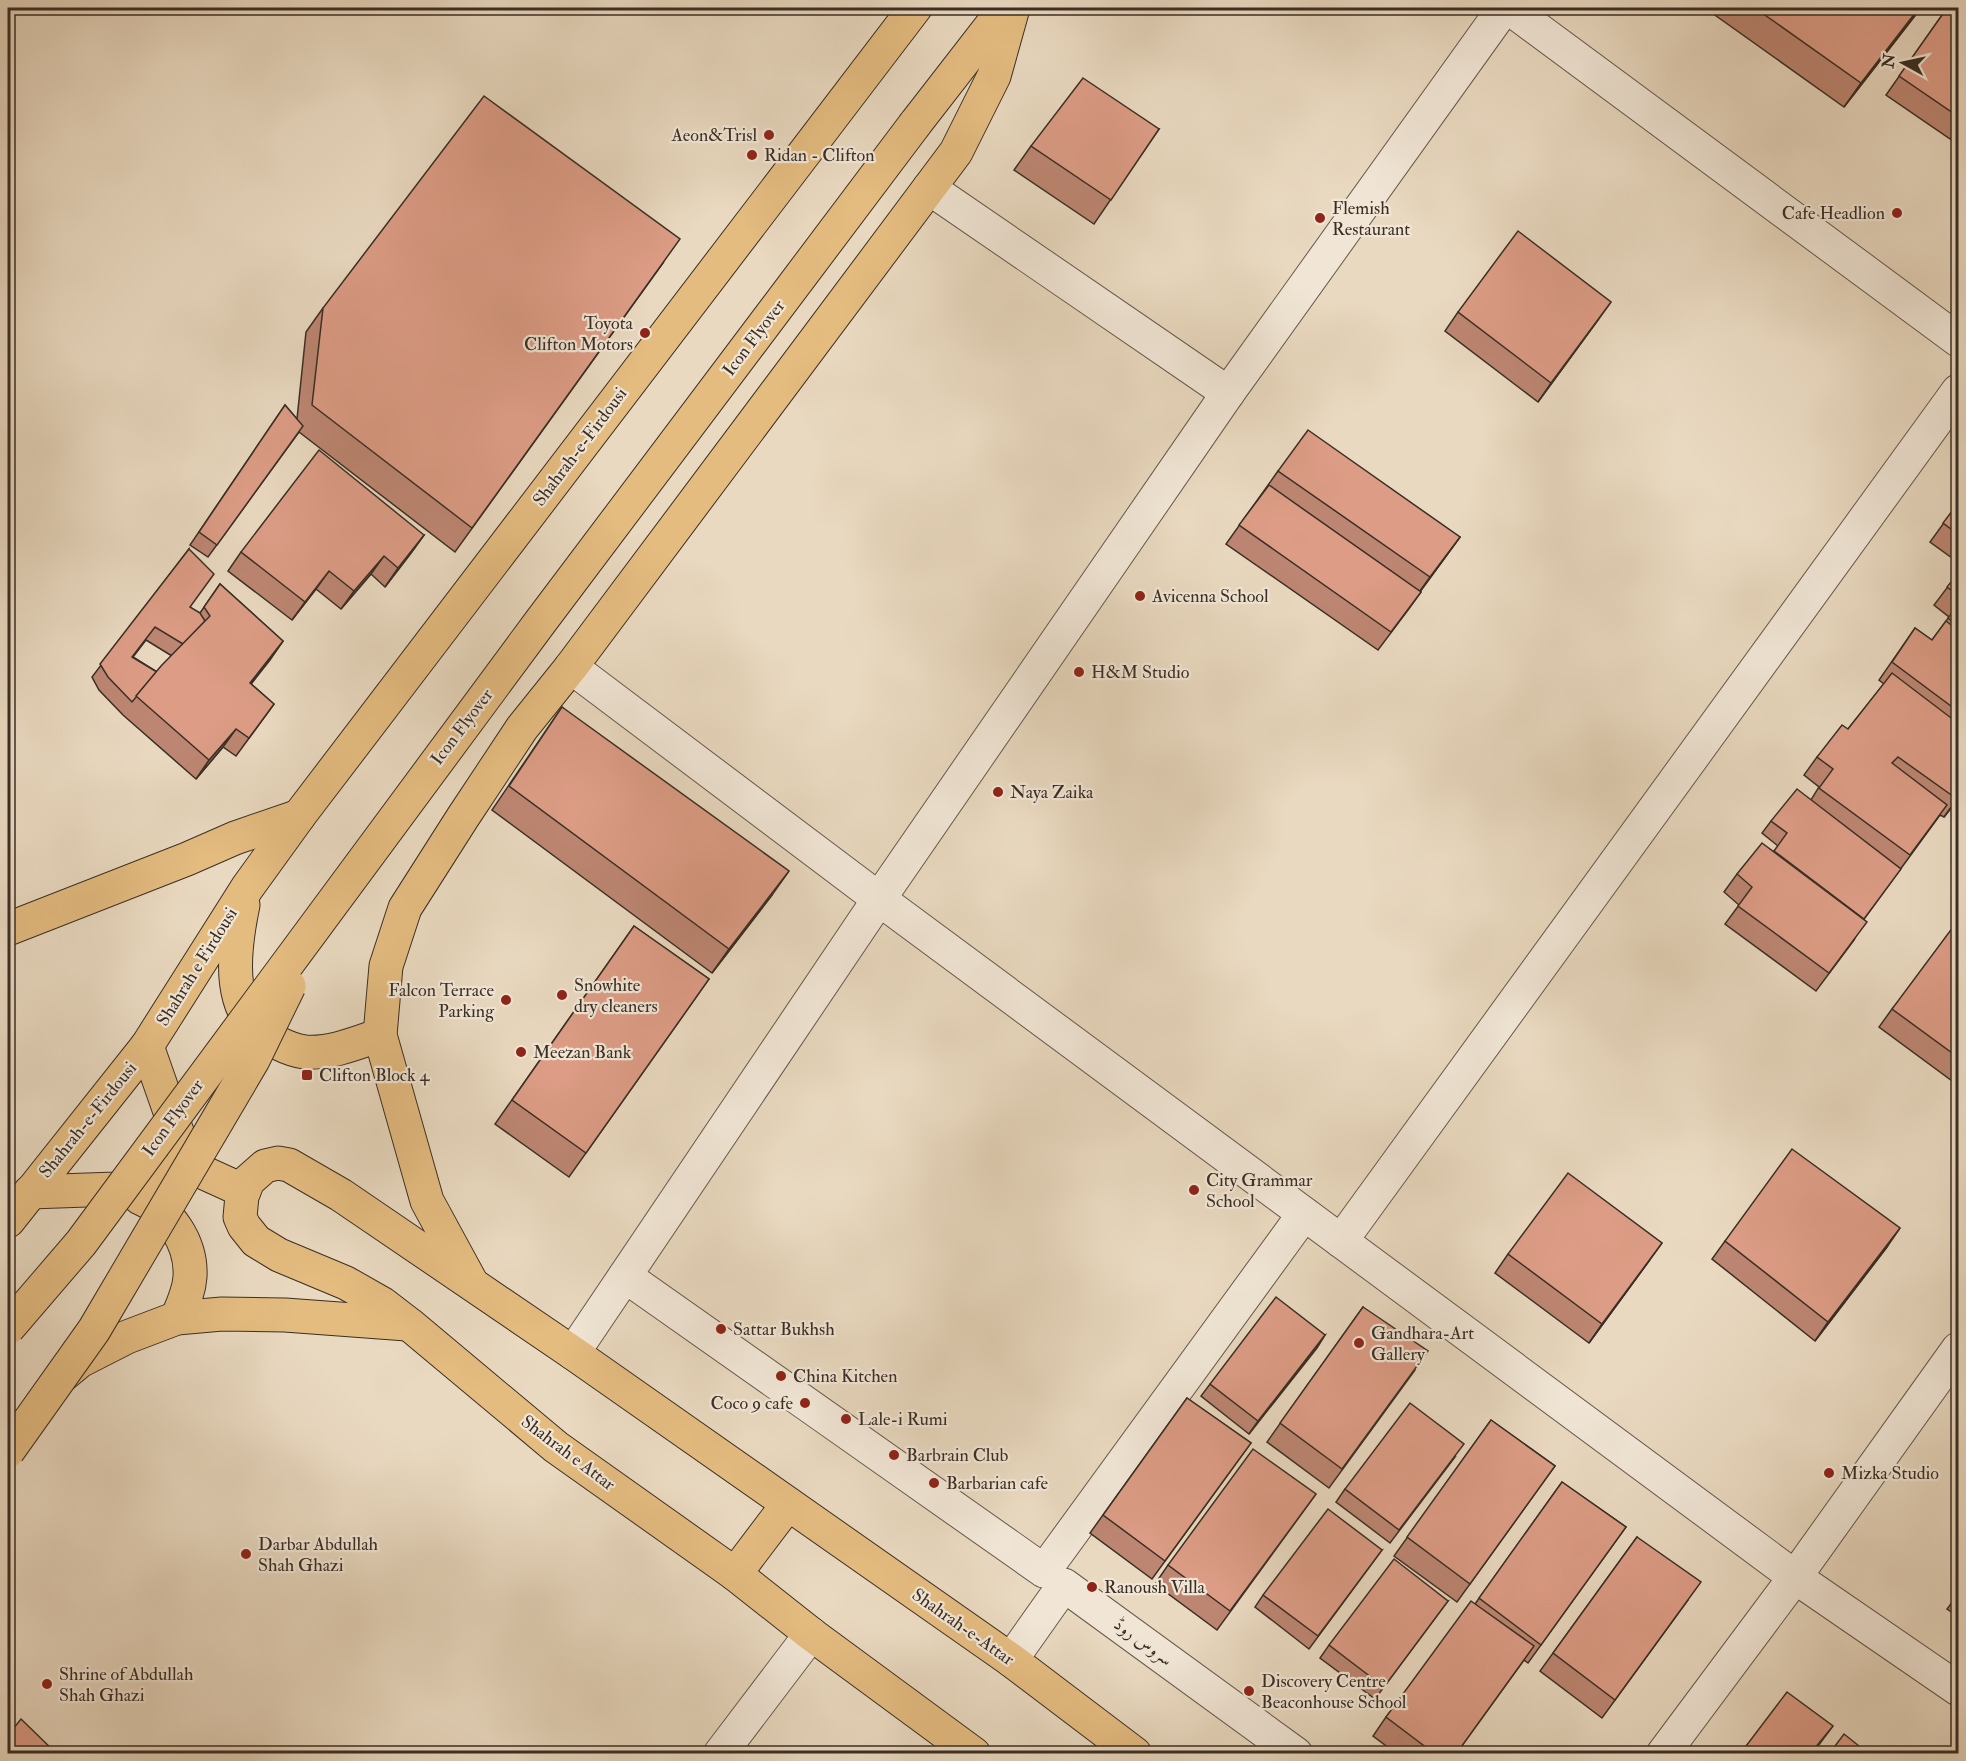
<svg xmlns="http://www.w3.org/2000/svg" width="1966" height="1761" font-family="'IM FELL Double Pica',Amiri,serif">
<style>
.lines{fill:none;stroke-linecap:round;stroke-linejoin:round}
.minor-casing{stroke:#66594b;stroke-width:35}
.major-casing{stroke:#3a2e24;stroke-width:35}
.minor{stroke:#f1e6d6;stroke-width:33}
.major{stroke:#e4bc80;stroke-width:33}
.major-bridge-casing{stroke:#3a2e24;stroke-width:35;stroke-linecap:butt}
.major-bridge{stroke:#e4bc80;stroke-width:33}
.wall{fill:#bd8672;stroke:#3a2e24;stroke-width:1.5;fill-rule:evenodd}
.shaded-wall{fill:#9a6d5d;stroke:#3a2e24;stroke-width:1.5}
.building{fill:#dc9c85;stroke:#3a2e24;stroke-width:1.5}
.poi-dot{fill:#8f2418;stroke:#f1e6d6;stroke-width:2}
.labels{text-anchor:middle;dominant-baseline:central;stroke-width:4.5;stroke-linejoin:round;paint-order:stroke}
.poi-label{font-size:18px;fill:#3a2e24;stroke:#f1e6d6;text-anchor:start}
.street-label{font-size:18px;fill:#3a2e24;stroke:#f1e6d6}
</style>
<rect width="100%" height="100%" fill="#e9d9c0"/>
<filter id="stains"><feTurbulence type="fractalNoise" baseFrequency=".00333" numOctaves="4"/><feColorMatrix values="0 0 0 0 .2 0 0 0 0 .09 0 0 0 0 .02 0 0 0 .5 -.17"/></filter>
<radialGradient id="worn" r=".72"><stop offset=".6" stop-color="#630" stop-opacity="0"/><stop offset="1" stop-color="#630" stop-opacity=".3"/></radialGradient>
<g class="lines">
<g class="minor-casing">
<g id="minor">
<path d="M 1509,8 L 1958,340"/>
<path d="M 929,188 L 1228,393"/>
<path d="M 571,667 L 879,899 L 1795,1577 L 1958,1689"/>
<path d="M 1341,1241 L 1958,391"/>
<path d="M 625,1276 L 1044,1571 L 1304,1214"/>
<path d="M 573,1353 L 879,899 L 1228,393 L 1504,8"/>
<path d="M 1011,1660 L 1064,1585 L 1296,1754"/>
<path d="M 720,1754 L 811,1634"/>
<path d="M 1663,1754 L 1795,1577 L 1958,1349"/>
</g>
</g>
<g class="major-casing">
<g id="major">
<path d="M 915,124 L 1005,8"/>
<path d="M 243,905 C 233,953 224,1019 278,1043 C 286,1047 296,1051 305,1052 C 330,1054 357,1043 380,1035"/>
<path d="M 8,929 L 187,859 L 235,838 L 299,816"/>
<path d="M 147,1046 L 189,1166"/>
<path d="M 30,1192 L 116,1189 L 189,1166 L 244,1191"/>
<path d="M 140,1198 C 170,1210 192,1244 190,1277 C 189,1292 183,1304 177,1318"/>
<path d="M 8,1221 L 147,1046 L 247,888 L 299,816 L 915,8"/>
<path d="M 470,1280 L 427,1201 L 380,1035 L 386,966 L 405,908 L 463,817 L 522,728 L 571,667 L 956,152 L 994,76 L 1013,8"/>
<path d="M 63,1375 L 80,1361 L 127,1337 L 177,1318 L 222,1314 L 285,1315 L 407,1324"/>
<path d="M 735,1574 L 788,1504"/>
<path d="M 974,1754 L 811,1634 L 735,1574 L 556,1447 L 409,1324 L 383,1304 L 346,1283 L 279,1255 L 256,1241 L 244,1226 L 240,1217 L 242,1196 L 248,1181 L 265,1166 L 278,1163 L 289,1165 L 341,1195 L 573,1353 L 1011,1660 L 1135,1754"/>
</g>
</g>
<use href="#minor" class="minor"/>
<use href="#major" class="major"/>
<g class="major-bridge-casing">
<g id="major-bridge">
<path d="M 8,1328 L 81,1243 L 541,621 L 915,124"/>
<path d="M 8,1451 L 94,1330 L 253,1060 L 289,986"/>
</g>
</g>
<use href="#major-bridge" class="major-bridge"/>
</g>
<g class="wall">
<path d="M 1705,8 L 1921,8 L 1844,107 Z"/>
<path d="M 1947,8 L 1959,8 L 1959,145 L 1886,95 Z"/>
<path d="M 1159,129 L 1094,224 L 1014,170 L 1031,146 Z"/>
<path d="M 663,263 L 455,552 L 299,432 L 208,557 L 190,545 L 285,405 L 297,419 L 306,332 L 323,308 Z"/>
<path d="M 1458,312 L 1598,320 L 1538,402 L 1445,331 Z"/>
<path d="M 1278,471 L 1460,537 L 1420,591 L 1421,592 L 1408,610 L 1378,650 L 1226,544 Z"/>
<path d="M 1959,502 L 1959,563 L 1930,542 Z"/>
<path d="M 424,535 L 411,553 L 385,587 L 371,574 L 341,609 L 316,589 L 292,620 L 228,571 L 241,552 Z"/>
<path d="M 189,549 L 190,608 L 200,613 L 220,584 L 283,641 L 251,684 L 274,704 L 236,756 L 223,747 L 196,779 L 123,715 L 99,690 L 92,677 ZM 146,640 L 172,656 L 157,672 L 133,657 Z"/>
<path d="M 1959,572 L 1959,798 L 1944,817 L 1940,815 L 1864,919 L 1854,940 L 1816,991 L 1725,924 L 1739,905 L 1724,892 L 1737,874 L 1774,851 L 1778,846 L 1762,833 L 1771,821 L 1811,800 L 1819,787 L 1804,775 L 1817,757 L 1848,729 L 1884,684 L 1879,680 L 1915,628 L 1932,640 L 1949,617 L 1934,605 Z"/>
<path d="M 562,707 L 772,895 L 712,973 L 492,810 Z"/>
<path d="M 634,926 L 709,979 L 569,1177 L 495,1124 Z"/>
<path d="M 1959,932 L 1959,1086 L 1879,1027 L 1892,1009 Z"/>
<path d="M 1725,1241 L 1887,1247 L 1815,1341 L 1712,1259 Z"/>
<path d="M 1508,1254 L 1649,1261 L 1589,1343 L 1495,1273 Z"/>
<path d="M 1363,1307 L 1415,1370 L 1329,1488 L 1267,1442 Z"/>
<path d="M 1325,1335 L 1249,1434 L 1201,1396 L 1210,1384 Z"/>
<path d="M 1187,1398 L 1251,1443 L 1152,1579 L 1090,1533 Z"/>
<path d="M 1491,1420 L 1555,1466 L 1457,1602 L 1394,1556 Z"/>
<path d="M 1455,1457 L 1390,1543 L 1336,1502 L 1345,1489 Z"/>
<path d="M 1562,1482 L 1626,1527 L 1528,1663 L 1524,1660 L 1456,1754 L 1397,1754 L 1373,1736 L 1386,1717 L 1475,1604 Z"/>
<path d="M 1316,1494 L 1217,1630 L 1155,1584 L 1168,1565 Z"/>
<path d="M 1637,1537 L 1688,1600 L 1602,1718 L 1540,1671 Z"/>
<path d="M 1382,1550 L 1309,1649 L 1255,1607 L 1263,1595 Z"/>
<path d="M 1959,1593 L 1959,1617 L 1947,1609 Z"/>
<path d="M 1448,1601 L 1375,1699 L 1320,1658 L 1329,1645 Z"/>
</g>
<g class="shaded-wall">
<path d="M 1919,8 L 1921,8 L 1844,107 L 1861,83 Z"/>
<path d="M 1611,302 L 1598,320 L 1538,402 L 1551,383 Z"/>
<path d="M 424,535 L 411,553 L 385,587 L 398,568 Z"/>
<path d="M 1460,537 L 1447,555 L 1417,596 L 1430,577 Z"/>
<path d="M 384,556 L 371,574 L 341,609 L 354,591 Z"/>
<path d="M 329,571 L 316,589 L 292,620 L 305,602 Z"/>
<path d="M 283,641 L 270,660 L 237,702 L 250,683 Z"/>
<path d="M 236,729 L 223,747 L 196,779 L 209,760 Z"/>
<path d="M 1959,796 L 1959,798 L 1944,817 Z"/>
<path d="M 789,871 L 772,895 L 712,973 L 729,949 Z"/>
<path d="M 1900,1228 L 1887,1247 L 1815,1341 L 1828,1322 Z"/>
<path d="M 1662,1243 L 1649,1261 L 1589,1343 L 1602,1324 Z"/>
<path d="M 1325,1335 L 1317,1348 L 1249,1434 L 1258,1421 Z"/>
<path d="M 1833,1726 L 1812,1754 L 1810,1754 Z"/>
</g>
<g class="building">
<path d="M 1755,8 L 1919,8 L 1861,83 Z"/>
<path d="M 1947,8 L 1959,8 L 1959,117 L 1899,76 Z"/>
<path d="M 1083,78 L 1159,129 L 1111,200 L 1031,146 Z"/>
<path d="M 484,96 L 680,239 L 472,528 L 312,405 L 323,308 Z"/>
<path d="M 1518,231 L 1611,302 L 1551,383 L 1458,312 Z"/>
<path d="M 285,405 L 303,426 L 217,545 L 199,532 Z"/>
<path d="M 1308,430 L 1460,537 L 1430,577 L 1278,471 Z"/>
<path d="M 319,450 L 424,535 L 398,568 L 384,556 L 354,591 L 329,571 L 305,602 L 241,552 Z"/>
<path d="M 1269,485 L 1421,592 L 1391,632 L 1239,525 Z"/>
<path d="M 1959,502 L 1959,535 L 1943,523 Z"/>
<path d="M 189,549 L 214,574 L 190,607 L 200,613 L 205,621 L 183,644 L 155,627 L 132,657 L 157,672 L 132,702 L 108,677 L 100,664 Z"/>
<path d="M 1959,572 L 1959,596 L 1947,587 Z"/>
<path d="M 220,584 L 283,641 L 250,683 L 274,704 L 249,738 L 236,729 L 209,760 L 136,696 L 161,666 L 210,616 L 204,607 Z"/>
<path d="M 1959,604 L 1959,626 L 1948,618 Z"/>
<path d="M 1946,621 L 1959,631 L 1959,712 L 1892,662 L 1915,628 L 1932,640 Z"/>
<path d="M 1892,673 L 1959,724 L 1959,796 L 1957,799 L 1898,757 L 1892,763 L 1947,805 L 1910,855 L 1819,788 L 1833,769 L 1817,757 L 1842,725 L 1848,729 Z"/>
<path d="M 562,707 L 789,871 L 729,949 L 509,786 Z"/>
<path d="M 1797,789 L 1901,869 L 1864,919 L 1774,851 L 1787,833 L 1771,821 Z"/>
<path d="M 1762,843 L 1867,922 L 1829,973 L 1738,906 L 1752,887 L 1737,874 Z"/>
<path d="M 634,926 L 709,979 L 586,1153 L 512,1100 Z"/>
<path d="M 1953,927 L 1959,932 L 1959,1058 L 1892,1009 Z"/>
<path d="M 1792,1149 L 1900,1228 L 1828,1322 L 1725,1241 Z"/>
<path d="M 1568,1173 L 1662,1243 L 1602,1324 L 1508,1254 Z"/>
<path d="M 1276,1297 L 1325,1335 L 1258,1421 L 1210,1384 Z"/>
<path d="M 1363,1307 L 1428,1351 L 1342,1469 L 1280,1423 Z"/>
<path d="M 1187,1398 L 1251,1443 L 1165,1561 L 1103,1515 Z"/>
<path d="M 1410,1403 L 1464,1444 L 1399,1530 L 1345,1489 Z"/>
<path d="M 1491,1420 L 1555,1466 L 1470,1584 L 1407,1537 Z"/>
<path d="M 1253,1449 L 1316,1494 L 1230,1611 L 1168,1565 Z"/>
<path d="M 1562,1482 L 1626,1527 L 1541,1645 L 1479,1598 Z"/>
<path d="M 1328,1509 L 1382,1550 L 1318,1636 L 1263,1595 Z"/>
<path d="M 1637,1537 L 1701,1582 L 1615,1700 L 1553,1653 Z"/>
<path d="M 1394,1559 L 1448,1601 L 1384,1687 L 1329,1645 Z"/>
<path d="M 1471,1601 L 1534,1646 L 1456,1754 L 1435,1754 L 1386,1717 Z"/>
<path d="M 1787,1692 L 1833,1726 L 1810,1754 L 1740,1754 Z"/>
<path d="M 21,1719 L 57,1754 L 8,1754 L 8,1735 Z"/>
<path d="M 1844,1734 L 1869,1754 L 1829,1754 Z"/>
</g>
<g class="poi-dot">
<circle cx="769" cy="135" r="6"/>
<circle cx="752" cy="155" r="6"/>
<circle cx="1897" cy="213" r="6"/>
<circle cx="1320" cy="218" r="6"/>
<circle cx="645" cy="333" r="6"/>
<circle cx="1140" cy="596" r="6"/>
<circle cx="1079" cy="672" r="6"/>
<circle cx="998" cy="792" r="6"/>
<circle cx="562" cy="995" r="6"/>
<circle cx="506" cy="1000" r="6"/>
<circle cx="521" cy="1052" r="6"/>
<rect x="301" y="1069" width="12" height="12" rx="3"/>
<circle cx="1194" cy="1190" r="6"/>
<circle cx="721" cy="1329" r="6"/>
<circle cx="1359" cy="1343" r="6"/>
<circle cx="781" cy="1376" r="6"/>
<circle cx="805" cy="1403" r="6"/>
<circle cx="846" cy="1419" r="6"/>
<circle cx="894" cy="1455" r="6"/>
<circle cx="1829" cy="1473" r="6"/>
<circle cx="934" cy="1483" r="6"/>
<circle cx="246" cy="1554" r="6"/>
<circle cx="1092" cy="1587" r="6"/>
<circle cx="47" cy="1684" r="6"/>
<circle cx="1249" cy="1691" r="6"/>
</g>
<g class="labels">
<g class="poi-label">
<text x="757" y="135" text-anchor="end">Aeon&amp;Trisl</text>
<text x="764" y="155">Ridan - Clifton</text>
<text x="1332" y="208">Flemish<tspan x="1332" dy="21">Restaurant</tspan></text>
<text x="1885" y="213" text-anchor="end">Cafe Headlion</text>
<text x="633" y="323" text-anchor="end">Toyota<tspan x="633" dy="21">Clifton Motors</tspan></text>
<text x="1152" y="596">Avicenna School</text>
<text x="1091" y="672">H&amp;M Studio</text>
<text x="1010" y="792">Naya Zaika</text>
<text x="574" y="985">Snowhite<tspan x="574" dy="21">dry cleaners</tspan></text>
<text x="494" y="990" text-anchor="end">Falcon Terrace<tspan x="494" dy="21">Parking</tspan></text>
<text x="533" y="1052">Meezan Bank</text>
<text x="319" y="1075">Clifton Block 4</text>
<text x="1206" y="1180">City Grammar<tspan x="1206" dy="21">School</tspan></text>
<text x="733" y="1329">Sattar Bukhsh</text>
<text x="1371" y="1333">Gandhara-Art<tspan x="1371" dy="21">Gallery</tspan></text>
<text x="793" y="1376">China Kitchen</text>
<text x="793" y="1403" text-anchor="end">Coco 9 cafe</text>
<text x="858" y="1419">Lale-i Rumi</text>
<text x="906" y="1455">Barbrain Club</text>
<text x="1841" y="1473">Mizka Studio</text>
<text x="946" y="1483">Barbarian cafe</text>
<text x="258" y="1544">Darbar Abdullah<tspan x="258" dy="21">Shah Ghazi</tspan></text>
<text x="1104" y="1587">Ranoush Villa</text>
<text x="59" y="1674">Shrine of Abdullah<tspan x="59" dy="21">Shah Ghazi</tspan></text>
<text x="1261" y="1681">Discovery Centre<tspan x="1261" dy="21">Beaconhouse School</tspan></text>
</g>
<g class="street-label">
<text transform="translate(754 338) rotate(-53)">Icon Flyover</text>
<text transform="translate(580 447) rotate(-53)">Shahrah-e-Firdousi</text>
<text transform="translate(462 727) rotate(-53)">Icon Flyover</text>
<text transform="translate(197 967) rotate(-58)">Shahrah e Firdousi</text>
<text transform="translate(173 1118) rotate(-54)">Icon Flyover</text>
<text transform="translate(88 1120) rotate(-51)">Shahrah-e-Firdousi</text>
<text transform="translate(568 1453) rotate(37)">Shahrah e Attar</text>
<text transform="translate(963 1627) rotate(35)">Shahrah-e-Attar</text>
<text transform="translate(1143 1642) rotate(36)">سروس روڈ</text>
</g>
</g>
<rect width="1966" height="1761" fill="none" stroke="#e9d9c0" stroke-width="30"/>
<rect x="9" y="9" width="1948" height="1743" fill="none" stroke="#3a2e24" stroke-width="3"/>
<rect x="15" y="15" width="1936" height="1731" fill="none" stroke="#3a2e24" stroke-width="1.5"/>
<g transform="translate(1903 63) rotate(278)" stroke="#f1e6d6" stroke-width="4.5" paint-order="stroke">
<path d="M0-4.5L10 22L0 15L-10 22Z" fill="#3a2e24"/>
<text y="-9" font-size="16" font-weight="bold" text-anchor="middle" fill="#3a2e24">N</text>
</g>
<rect width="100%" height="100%" filter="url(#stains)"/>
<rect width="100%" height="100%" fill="url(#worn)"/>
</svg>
